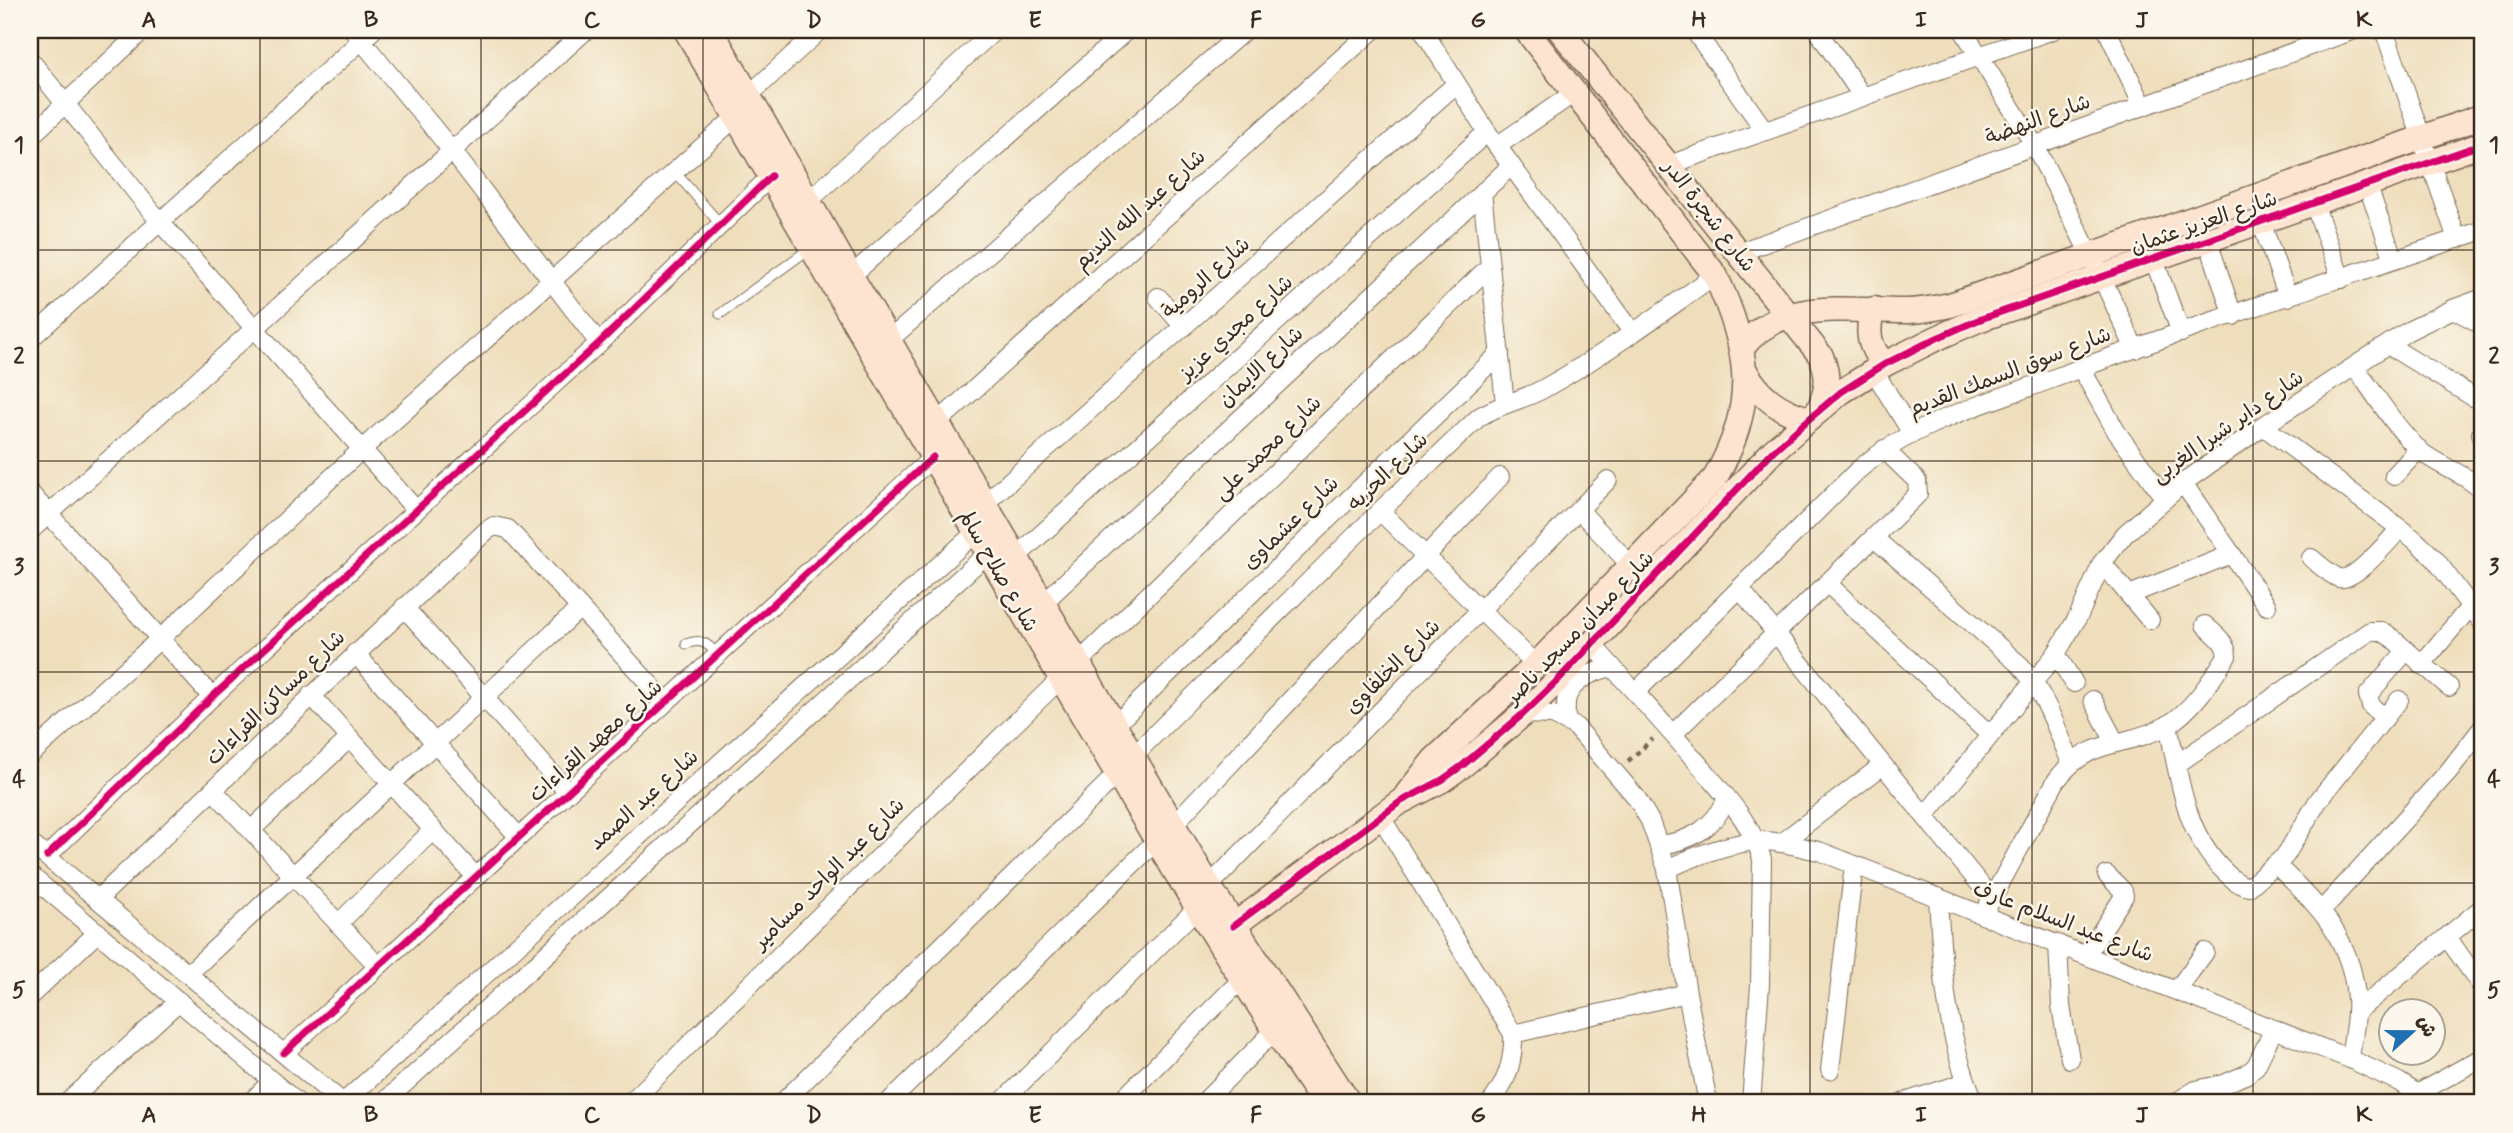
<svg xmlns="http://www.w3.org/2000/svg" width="2513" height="1133" font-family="Mynerve,'Playpen Sans Arabic',sans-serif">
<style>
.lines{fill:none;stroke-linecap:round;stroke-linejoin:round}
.lane-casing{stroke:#7a6955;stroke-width:11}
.street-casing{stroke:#7a6955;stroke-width:20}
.secondary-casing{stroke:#7a6955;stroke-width:27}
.path{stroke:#7a6955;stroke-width:4.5;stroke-dasharray:5 5;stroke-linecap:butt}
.lane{stroke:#fff;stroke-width:9}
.street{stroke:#fff;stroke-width:18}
.secondary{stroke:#fde4d1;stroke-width:24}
.cycleway-casing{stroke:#fbf7ec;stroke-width:11}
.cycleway{stroke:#d6006c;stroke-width:7}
.grid{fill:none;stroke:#3b2a1e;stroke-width:2;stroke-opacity:0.55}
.labels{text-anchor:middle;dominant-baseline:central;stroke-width:5;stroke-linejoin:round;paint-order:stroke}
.street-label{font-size:21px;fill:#3b2a1e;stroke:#fbf7ec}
.neatline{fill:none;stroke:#3b2a1e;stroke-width:2.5}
.grid-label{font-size:23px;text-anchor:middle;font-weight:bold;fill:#3b2a1e}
</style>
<rect width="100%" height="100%" fill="#fbf7ec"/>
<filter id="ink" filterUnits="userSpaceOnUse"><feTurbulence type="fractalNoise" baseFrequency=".0143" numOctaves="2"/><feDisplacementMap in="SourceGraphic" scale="14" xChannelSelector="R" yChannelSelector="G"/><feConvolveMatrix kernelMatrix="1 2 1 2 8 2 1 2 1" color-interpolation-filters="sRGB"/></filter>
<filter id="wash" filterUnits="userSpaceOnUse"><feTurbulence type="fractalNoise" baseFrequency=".00686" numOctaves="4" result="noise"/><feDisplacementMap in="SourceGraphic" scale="28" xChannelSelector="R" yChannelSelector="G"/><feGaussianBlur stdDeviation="1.57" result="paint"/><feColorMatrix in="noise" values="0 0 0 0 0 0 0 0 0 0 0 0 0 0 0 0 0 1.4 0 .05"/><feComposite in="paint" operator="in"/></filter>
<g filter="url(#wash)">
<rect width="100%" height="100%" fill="#efdebc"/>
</g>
<g filter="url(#ink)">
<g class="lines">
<g class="lane-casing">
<g id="lane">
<path d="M 675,172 L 721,225"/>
<path d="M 720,314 L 809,249"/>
<path d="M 686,644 C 701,638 707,643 717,654"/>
</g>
</g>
<g class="street-casing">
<g id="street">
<path d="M 353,30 L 453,152 L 599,343"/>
<path d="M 1423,30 L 1487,132 L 1633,333"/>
<path d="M 1694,30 L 1765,131"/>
<path d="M 1817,30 L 1863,97"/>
<path d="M 1963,30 L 2035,146 L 2102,278 L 2135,349"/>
<path d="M 2107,30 L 2143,106"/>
<path d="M 2384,30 L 2457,239"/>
<path d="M 30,60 L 160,222 L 416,510"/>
<path d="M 748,96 L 820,30"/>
<path d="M 30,137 L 143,30"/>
<path d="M 1497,146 L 1574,93"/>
<path d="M 1669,165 L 2053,30"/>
<path d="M 2367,184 L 2394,260"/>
<path d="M 1482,192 L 1505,403"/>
<path d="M 2314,203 L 2341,279"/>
<path d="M 802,207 L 995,30"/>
<path d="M 2261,222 L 2288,297"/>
<path d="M 2208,241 L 2233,316"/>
<path d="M 1737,253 L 2354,30"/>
<path d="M 2154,260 L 2181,333"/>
<path d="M 851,276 L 1127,30"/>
<path d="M 1158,297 L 1184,327"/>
<path d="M 2453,309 L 2483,325"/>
<path d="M 30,339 L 373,30"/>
<path d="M 888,341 L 1245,30"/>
<path d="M 2388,345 L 2483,403"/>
<path d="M 2355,367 C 2375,394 2394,426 2419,450 C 2439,467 2466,473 2483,492"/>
<path d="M 2081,368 L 2116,431 L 2165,499"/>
<path d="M 1874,371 L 1911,432"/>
<path d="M 937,423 L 1373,30"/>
<path d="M 2263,426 L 2414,539 L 2435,559 L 2483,623"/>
<path d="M 2483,428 L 2481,434 L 2483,440"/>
<path d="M 2394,476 L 2419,449"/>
<path d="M 2183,483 L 2267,606"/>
<path d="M 30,493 L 212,697"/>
<path d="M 984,504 L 1456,84"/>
<path d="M 1579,510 L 1638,573"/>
<path d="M 1380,511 L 1536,665"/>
<path d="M 30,531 L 586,30"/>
<path d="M 1874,538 L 2020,665 C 2045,693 2057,729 2071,763"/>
<path d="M 1016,557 L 1487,132"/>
<path d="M 2311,558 C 2319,564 2330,575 2339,578 C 2355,582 2389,540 2400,529"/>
<path d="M 2102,563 L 2150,620"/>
<path d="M 1828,584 L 1990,735"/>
<path d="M 1740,589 L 1992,899"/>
<path d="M 2129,595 L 2232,554"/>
<path d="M 1043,603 L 1511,166"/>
<path d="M 404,607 L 567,791"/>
<path d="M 1591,643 C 1628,685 1666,726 1703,769 C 1726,797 1752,823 1762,859 L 1760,985 L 1751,1103"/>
<path d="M 355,653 L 518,836"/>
<path d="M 2056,654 L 2074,683"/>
<path d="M 1078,663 L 1490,266"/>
<path d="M 2421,665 L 2470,607"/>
<path d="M 1636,692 L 1857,471 C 1912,423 1985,404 2052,379 C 2194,325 2340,279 2483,230"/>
<path d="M 311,695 L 475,876"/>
<path d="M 2093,700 L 2115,742"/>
<path d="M 1523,714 L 1553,715 L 1576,727 L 1636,797 L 1650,821 L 1667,869 L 1687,993 L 1708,1103"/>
<path d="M 2385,718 L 2371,706 L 2368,695 L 2406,651"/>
<path d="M 1566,720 C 1566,713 1565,704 1567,697 C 1574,679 1595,671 1612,667"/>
<path d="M 1115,725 L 1500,353"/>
<path d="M 2168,725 C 2179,775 2184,831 2222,869 C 2230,877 2238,885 2249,887 L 2285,856 L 2318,801 L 2399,700"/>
<path d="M 1673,734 L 1918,494 L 1917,481 L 1884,449"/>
<path d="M 30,755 L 160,639 L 361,450 L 736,117"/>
<path d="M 1133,756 L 1380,511 L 1479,417 C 1500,404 1523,400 1543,389 C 1604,355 1659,315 1715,275"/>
<path d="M 2177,764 L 2370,631 L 2381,631 L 2392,638 L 2449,687"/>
<path d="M 213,790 L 377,965"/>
<path d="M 1925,816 L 2056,654 L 2079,615 L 2102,563 L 2125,534 L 2183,483 L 2263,426 L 2408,331 L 2453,309 L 2483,298"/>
<path d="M 1381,817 L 1513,1034 L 1687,993"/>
<path d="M 1173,825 L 1500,477"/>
<path d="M 251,830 L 350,738"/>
<path d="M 30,843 L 343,1103"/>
<path d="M 1781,843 L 1883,765"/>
<path d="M 1660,845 C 1692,841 1713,828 1727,799"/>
<path d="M 47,856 L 212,697 L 599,343 L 771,176"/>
<path d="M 2276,865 C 2317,903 2352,939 2356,998 C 2358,1018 2352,1039 2350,1059"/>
<path d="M 1667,869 C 1695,856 1727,843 1758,841 C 1778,840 1799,847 1819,851 L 2350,1059 L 2399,1082 L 2432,1103"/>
<path d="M 30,875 L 298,1103"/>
<path d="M 1209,886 L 1608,480"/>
<path d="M 1938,897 C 1942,969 1946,1037 1975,1103"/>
<path d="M 98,899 L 486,531 L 494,526 L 508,529 L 665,701"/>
<path d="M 2322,910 L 2448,772 L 2483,727"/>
<path d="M 1983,915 L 2056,781 C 2089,736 2124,749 2166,726 C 2192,711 2211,681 2227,656 C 2227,642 2214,634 2205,625"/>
<path d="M 338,924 L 433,830"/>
<path d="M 2447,937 L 2483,988"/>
<path d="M 2058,944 L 2061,1006 L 2070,1059"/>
<path d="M 2086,955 L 2124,896 L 2123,891 L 2107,875"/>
<path d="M 189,973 L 580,608"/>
<path d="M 2177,990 L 2205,952"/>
<path d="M 30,996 L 98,932"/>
<path d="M 2356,1012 L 2483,907"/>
<path d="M 284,1053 L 933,457"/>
<path d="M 1830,1070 L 1854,865"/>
<path d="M 2417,1094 L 2483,1057"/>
<path d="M 67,1103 L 179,1001"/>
<path d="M 250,1103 L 272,1081"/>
<path d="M 343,1103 L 976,532"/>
<path d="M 383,1103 L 988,553"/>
<path d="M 630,1103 L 1061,678"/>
<path d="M 782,1103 L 1117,774"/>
<path d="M 888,1103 L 1157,840"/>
<path d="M 1001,1103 L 1197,908"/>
<path d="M 1119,1103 L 1242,979"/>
<path d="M 1203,1103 L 1275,1030"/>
<path d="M 1491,1103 C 1507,1081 1514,1061 1513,1034"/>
<path d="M 1902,1103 L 1966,1082"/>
<path d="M 2175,1103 L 2196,1090 L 2224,1084 L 2247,1074 L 2256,1066 L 2274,1029"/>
</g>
</g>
<g class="secondary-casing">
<g id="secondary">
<path d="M 686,30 C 797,222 907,414 1019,606 C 1117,774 1214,943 1324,1103"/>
<path d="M 711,30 L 851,276 L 1209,886 L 1349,1103"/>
<path d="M 1560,30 L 1821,356 C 1830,377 1827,392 1818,411"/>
<path d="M 1874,309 C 1865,330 1869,349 1885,364"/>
<path d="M 1742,348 C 1780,296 1852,312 1907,311 C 1922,311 1936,308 1950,305 L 2483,116"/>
<path d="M 1744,369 C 1759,396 1779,411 1809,419"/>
<path d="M 1407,794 L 1434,760 L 1536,665 L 1715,478 C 1758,404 1750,349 1715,275 L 1526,30"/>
<path d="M 1233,926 L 1400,802 L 1442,780 L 1463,765 L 1523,714 L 1558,680 L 1773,451 L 1809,419 L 1841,392 L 1885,364 L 1937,338 L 1978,320 L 2483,144"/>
</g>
</g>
<path class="path" d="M 1628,761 L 1653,739"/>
<use href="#lane" class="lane"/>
<use href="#street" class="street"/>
<use href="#secondary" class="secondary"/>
<g class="cycleway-casing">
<g id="cycleway">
<path d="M 47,856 L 212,697 L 599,343 L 771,176"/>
<path d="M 1233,926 L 1400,802 L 1442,780 L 1463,765 L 1523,714 L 1558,680 L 1773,451 L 1809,419 L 1841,392 L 1885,364 L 1937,338 L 1978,320 L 2483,144"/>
<path d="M 284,1053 L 933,457"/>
</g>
</g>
<use href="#cycleway" class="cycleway"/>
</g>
</g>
<path class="grid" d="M 260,30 L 260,1103M 481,30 L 481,1103M 703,30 L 703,1103M 924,30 L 924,1103M 1146,30 L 1146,1103M 1367,30 L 1367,1103M 1589,30 L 1589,1103M 1810,30 L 1810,1103M 2032,30 L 2032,1103M 2253,30 L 2253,1103M 30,250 L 2483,250M 30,461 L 2483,461M 30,672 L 2483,672M 30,883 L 2483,883"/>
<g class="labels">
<g class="street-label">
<text transform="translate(2038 120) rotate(-20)">شارع النهضة</text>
<text transform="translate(1140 210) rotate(-42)">شارع عبد الله النديم</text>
<text transform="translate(1709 216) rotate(52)">شارع شجرة الدر</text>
<text transform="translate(2204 223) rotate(-19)">شارع العزيز عثمان</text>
<text transform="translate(1206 278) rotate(-42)">شارع الرومية</text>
<text transform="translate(1236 328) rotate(-42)">شارع مجدي عزيز</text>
<text transform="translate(1261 367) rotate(-43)">شارع الايمان</text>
<text transform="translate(2010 372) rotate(-21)">شارع سوق السمك القديم</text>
<text transform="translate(2228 427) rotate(-35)">شارع داير شبرا الغربى</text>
<text transform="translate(1268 448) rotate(-44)">شارع محمد على</text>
<text transform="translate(1388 472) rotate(-44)">شارع الحريه</text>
<text transform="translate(1291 523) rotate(-44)">شارع عشماوى</text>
<text transform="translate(998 571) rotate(60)">شارع صلاح سالم</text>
<text transform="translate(1580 628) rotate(-46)">شارع ميدان مسجد ناصر</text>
<text transform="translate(1393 667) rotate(-45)">شارع الخلفاوى</text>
<text transform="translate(276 698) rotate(-44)">شارع مساكن القراءات</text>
<text transform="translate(596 741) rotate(-42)">شارع معهد القراءات</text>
<text transform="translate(644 800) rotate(-42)">شارع عبد الصمد</text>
<text transform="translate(829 874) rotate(-45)">شارع عبد الواحد مسامير</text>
<text transform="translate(2063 922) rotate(21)">شارع عبد السلام عارف</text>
</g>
</g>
<rect width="2513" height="1133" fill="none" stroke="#fbf7ec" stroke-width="77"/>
<g transform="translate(2412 1032) rotate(69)"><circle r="33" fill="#fbf7ec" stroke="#aea59a" stroke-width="2"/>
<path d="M0-5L12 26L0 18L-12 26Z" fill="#1f6fb2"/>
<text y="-10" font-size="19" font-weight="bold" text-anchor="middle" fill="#3b2a1e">ش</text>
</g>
<rect x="38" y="38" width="2436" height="1056" class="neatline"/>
<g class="grid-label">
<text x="149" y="27">A</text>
<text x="371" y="27">B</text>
<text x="592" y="27">C</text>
<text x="814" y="27">D</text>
<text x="1035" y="27">E</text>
<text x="1256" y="27">F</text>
<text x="1478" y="27">G</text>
<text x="1699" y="27">H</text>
<text x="1921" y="27">I</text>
<text x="2142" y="27">J</text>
<text x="2364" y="27">K</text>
<text x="19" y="152">1</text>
<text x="2494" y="152">1</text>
<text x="19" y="363">2</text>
<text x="2494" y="363">2</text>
<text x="19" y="574">3</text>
<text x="2494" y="574">3</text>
<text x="19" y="786">4</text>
<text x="2494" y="786">4</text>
<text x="19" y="997">5</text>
<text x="2494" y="997">5</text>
<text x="149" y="1122">A</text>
<text x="371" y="1122">B</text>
<text x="592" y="1122">C</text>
<text x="814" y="1122">D</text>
<text x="1035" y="1122">E</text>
<text x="1256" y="1122">F</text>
<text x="1478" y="1122">G</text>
<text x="1699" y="1122">H</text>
<text x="1921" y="1122">I</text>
<text x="2142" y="1122">J</text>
<text x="2364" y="1122">K</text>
</g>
</svg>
